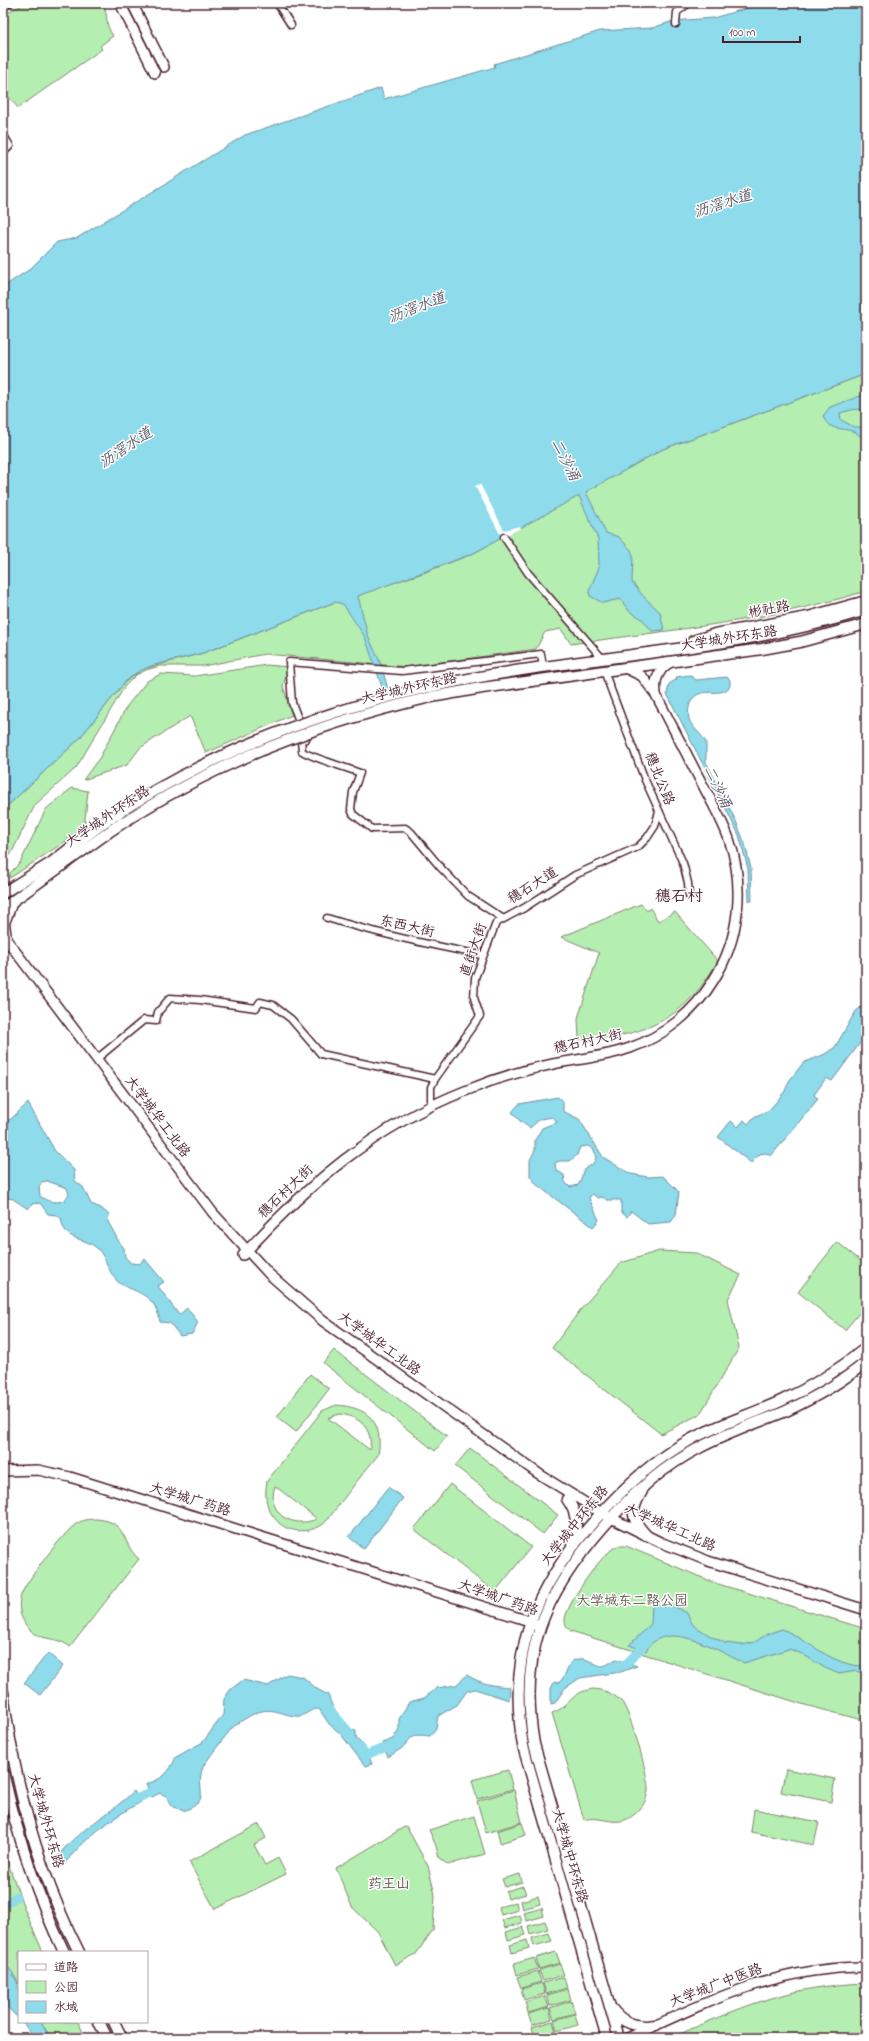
<svg xmlns="http://www.w3.org/2000/svg" width="869" height="2041" font-family="'Indie Flower','LXGW WenKai TC',sans-serif">
<style>
.green{fill:#b5eeb1;stroke:#80866e;fill-rule:evenodd}
.water{fill:#8ddbeb;stroke:#72909e;fill-rule:evenodd}
.pier{fill:#fff}
.lines{fill:none;stroke-linecap:round;stroke-linejoin:round}
.river{stroke:#8ddbeb;stroke-width:9}
.street-casing{stroke:#4a1f2b;stroke-width:9}
.secondary-casing{stroke:#4a1f2b;stroke-width:12}
.primary-casing{stroke:#4a1f2b;stroke-width:13}
.street{stroke:#fff;stroke-width:6}
.secondary{stroke:#fff;stroke-width:9}
.primary{stroke:#fff;stroke-width:10}
.primary-bridge-casing{stroke:#4a1f2b;stroke-width:13;stroke-linecap:butt}
.primary-bridge{stroke:#fff;stroke-width:10}
.labels{text-anchor:middle;dominant-baseline:central;stroke-width:3;stroke-linejoin:round;paint-order:stroke}
.street-label{font-size:14px;fill:#4a1f2b;stroke:#fff}
.park-label{font-size:14px;fill:#65534c;stroke:#fff}
.water-label{font-size:15px;font-style:italic;fill:#5e5765;stroke:#fff}
.quarter-label{font-size:16px;fill:#4a1f2b;stroke:#fff}
</style>
<rect width="100%" height="100%" fill="#fff"/>
<filter id="ink" filterUnits="userSpaceOnUse"><feTurbulence type="fractalNoise" baseFrequency=".025" numOctaves="2"/><feDisplacementMap in="SourceGraphic" scale="8" xChannelSelector="R" yChannelSelector="G"/><feConvolveMatrix kernelMatrix="1 2 1 2 8 2 1 2 1" color-interpolation-filters="sRGB"/></filter>
<g filter="url(#ink)">
<g class="green">
<path d="M 26,3 L 103,3 C 109,17 104,23 113,36 L 100,46 L 102,49 L 18,108 L 10,98 L 3,96 L 3,19 L 10,11 Z"/>
<path d="M 866,374 L 866,591 C 770,621 670,630 571,644 L 561,629 L 545,632 L 536,649 L 407,667 L 265,654 L 203,666 L 160,666 L 146,670 L 136,675 L 125,686 L 76,768 L 35,805 L 12,852 L 3,866 L 3,810 L 79,739 L 125,682 L 143,669 L 203,653 L 335,602 L 423,573 L 472,554 L 663,449 Z"/>
<path d="M 267,665 L 289,667 L 283,686 L 292,715 L 206,753 L 190,716 L 140,748 L 127,765 L 83,780 L 100,757 L 127,706 L 147,681 L 161,674 L 195,676 Z"/>
<path d="M 72,788 L 88,791 L 84,829 L 10,878 L 9,874 L 20,863 L 46,809 Z"/>
<path d="M 641,904 L 647,911 L 650,908 L 658,921 L 675,912 L 718,961 C 696,998 674,1021 631,1033 C 615,1038 596,1038 579,1040 L 578,1018 L 599,953 L 561,937 Z"/>
<path d="M 837,1242 L 866,1265 L 866,1305 L 845,1330 L 798,1292 Z"/>
<path d="M 659,1251 L 696,1253 L 741,1275 L 728,1299 L 739,1348 L 700,1414 L 661,1434 L 552,1348 L 581,1309 L 621,1263 Z"/>
<path d="M 334,1350 L 447,1436 L 435,1451 L 323,1363 Z"/>
<path d="M 310,1374 L 329,1389 L 296,1432 L 277,1417 Z"/>
<path d="M 336,1405 C 368,1407 384,1422 378,1455 C 364,1472 351,1489 338,1506 C 333,1512 328,1521 322,1525 C 309,1533 290,1533 279,1523 C 266,1510 264,1498 267,1481 L 322,1411 ZM 339,1414 C 359,1416 373,1428 370,1450 L 328,1418 ZM 275,1486 L 317,1519 C 292,1529 266,1514 275,1486 Z"/>
<path d="M 470,1448 L 558,1515 L 543,1534 L 455,1466 Z"/>
<path d="M 450,1484 L 531,1547 L 495,1592 L 414,1529 Z"/>
<path d="M 97,1519 C 129,1522 121,1544 139,1559 L 70,1647 C 55,1634 36,1644 24,1622 C 19,1613 18,1604 21,1595 C 26,1581 64,1532 76,1524 C 82,1520 89,1519 97,1519 Z"/>
<path d="M 618,1546 L 626,1546 L 715,1583 L 866,1629 L 866,1721 L 805,1705 L 571,1631 C 567,1628 565,1625 565,1620 C 565,1606 604,1549 618,1546 Z"/>
<path d="M 593,1689 C 604,1690 613,1693 621,1701 C 630,1710 649,1777 648,1790 C 647,1800 642,1808 635,1814 C 616,1830 602,1814 584,1820 L 552,1713 C 570,1707 570,1692 593,1689 Z"/>
<path d="M 786,1769 L 835,1779 L 831,1802 L 781,1792 Z"/>
<path d="M 508,1770 L 513,1789 L 477,1799 L 472,1780 Z"/>
<path d="M 514,1790 L 522,1822 L 486,1833 L 477,1801 Z"/>
<path d="M 754,1809 L 819,1822 L 814,1845 L 751,1832 Z"/>
<path d="M 474,1816 L 485,1854 L 448,1865 L 439,1858 L 436,1846 L 429,1830 Z"/>
<path d="M 522,1823 L 526,1835 L 500,1843 L 497,1831 Z"/>
<path d="M 259,1824 L 266,1838 L 254,1845 L 265,1865 L 278,1858 L 286,1874 L 215,1909 L 189,1862 Z"/>
<path d="M 406,1826 L 428,1866 L 435,1895 L 433,1930 L 416,1954 L 395,1965 L 378,1932 L 352,1907 L 336,1868 Z"/>
<path d="M 3,1849 L 24,1908 L 43,1952 L 19,1952 L 19,1984 L 8,1967 L 3,1963 Z"/>
<path d="M 520,1874 L 522,1882 L 505,1887 L 502,1879 Z"/>
<path d="M 523,1886 L 526,1894 L 508,1899 L 506,1891 Z"/>
<path d="M 538,1896 L 540,1904 L 523,1909 L 521,1901 Z"/>
<path d="M 516,1902 L 518,1910 L 501,1915 L 499,1907 Z"/>
<path d="M 542,1908 L 544,1916 L 527,1921 L 524,1913 Z"/>
<path d="M 520,1915 L 522,1923 L 505,1928 L 502,1920 Z"/>
<path d="M 545,1921 L 548,1929 L 530,1934 L 528,1926 Z"/>
<path d="M 523,1927 L 526,1935 L 508,1940 L 506,1932 Z"/>
<path d="M 549,1933 L 552,1941 L 534,1946 L 532,1938 Z"/>
<path d="M 527,1940 L 529,1948 L 512,1953 L 510,1945 Z"/>
<path d="M 556,1952 L 560,1963 L 539,1969 L 536,1958 Z"/>
<path d="M 534,1958 L 538,1969 L 517,1975 L 514,1964 Z"/>
<path d="M 560,1964 L 564,1975 L 543,1981 L 539,1970 Z"/>
<path d="M 538,1971 L 541,1982 L 521,1988 L 517,1977 Z"/>
<path d="M 564,1977 L 567,1988 L 546,1994 L 543,1983 Z"/>
<path d="M 542,1983 L 545,1994 L 524,2000 L 521,1989 Z"/>
<path d="M 866,1983 L 866,2038 L 671,2038 C 740,2007 788,1986 866,1983 Z"/>
<path d="M 568,1989 L 571,2000 L 550,2006 L 547,1995 Z"/>
<path d="M 545,1996 L 549,2007 L 528,2013 L 525,2002 Z"/>
<path d="M 571,2001 L 575,2013 L 554,2019 L 550,2008 Z"/>
<path d="M 549,2008 L 552,2019 L 532,2025 L 528,2014 Z"/>
<path d="M 575,2014 L 578,2025 L 557,2031 L 554,2020 Z"/>
<path d="M 553,2021 L 556,2032 L 535,2038 L 532,2027 Z"/>
<path d="M 41,2022 L 78,2022 L 86,2038 L 51,2038 Z"/>
</g>
<g class="water">
<path d="M 765,3 L 866,3 L 866,374 L 663,449 L 586,492 L 606,533 L 619,537 L 631,550 L 633,556 L 632,582 L 644,597 L 660,612 L 664,630 L 652,631 L 642,619 L 629,611 L 620,599 L 603,603 L 590,596 L 589,591 L 599,567 L 598,539 L 579,496 L 472,554 L 358,596 L 368,636 L 380,662 L 389,692 L 384,693 L 365,637 L 343,604 L 335,602 L 203,653 L 151,666 L 136,673 L 125,682 L 79,739 L 3,810 L 3,287 L 30,269 L 57,242 L 77,238 L 245,135 L 381,88 L 384,99 L 495,67 L 494,64 L 600,31 L 652,28 L 673,21 L 713,18 Z"/>
<path d="M 866,394 L 866,413 C 857,406 850,411 840,413 L 841,420 L 854,427 L 861,427 L 866,419 L 866,440 C 861,438 857,432 852,431 C 838,427 829,431 823,416 L 830,407 Z"/>
<path d="M 690,675 L 696,680 L 727,677 L 730,680 L 730,686 C 721,701 696,681 689,707 C 688,712 688,718 690,722 C 694,729 702,735 706,742 L 706,762 L 736,821 L 745,844 L 751,869 L 752,901 L 749,901 L 748,869 L 739,835 L 667,694 L 669,684 L 677,679 L 676,677 Z"/>
<path d="M 866,1004 L 866,1035 L 832,1081 L 826,1078 L 814,1095 L 818,1099 L 771,1156 L 766,1153 L 760,1154 L 751,1163 L 718,1137 L 731,1121 L 738,1127 L 744,1120 L 748,1124 L 754,1117 L 769,1110 L 777,1101 L 785,1091 L 789,1081 L 803,1063 L 825,1054 L 835,1047 L 856,1011 Z"/>
<path d="M 558,1097 L 563,1102 L 563,1111 L 579,1119 L 603,1157 L 614,1164 L 631,1174 L 648,1177 L 663,1176 L 679,1192 L 676,1215 L 671,1222 L 648,1224 L 631,1211 L 627,1217 L 621,1212 L 621,1200 L 607,1200 L 603,1197 L 598,1198 L 592,1194 L 589,1198 L 599,1220 L 593,1227 L 537,1185 L 530,1176 L 530,1160 L 535,1150 L 535,1140 L 542,1128 L 557,1122 L 553,1117 L 540,1119 L 530,1128 L 521,1122 L 512,1112 L 519,1104 ZM 588,1146 L 594,1150 L 596,1158 L 592,1165 C 578,1170 585,1175 578,1185 L 570,1187 L 565,1182 L 564,1175 L 556,1170 L 555,1163 L 559,1161 L 570,1161 L 577,1155 L 580,1147 Z"/>
<path d="M 28,1103 L 55,1151 L 74,1170 L 75,1181 L 83,1187 L 91,1204 L 101,1208 L 109,1215 L 108,1222 C 114,1231 116,1239 124,1248 L 125,1257 L 131,1263 L 140,1264 L 144,1258 L 164,1282 L 158,1286 L 179,1315 L 187,1308 L 198,1322 L 192,1334 L 180,1336 L 170,1323 L 160,1322 C 156,1301 148,1296 129,1288 C 126,1286 121,1285 118,1282 C 107,1271 107,1259 98,1249 C 83,1235 65,1244 61,1218 L 56,1215 L 48,1214 L 40,1203 L 32,1204 L 28,1209 L 13,1199 L 3,1197 L 3,1122 L 11,1119 ZM 47,1181 L 67,1188 L 69,1194 L 64,1201 C 54,1203 48,1202 40,1196 L 39,1187 L 42,1182 Z"/>
<path d="M 388,1487 L 403,1498 L 364,1549 L 349,1537 Z"/>
<path d="M 663,1601 L 687,1613 L 693,1625 L 709,1635 L 725,1643 L 742,1645 L 755,1642 L 767,1634 L 782,1629 C 811,1641 833,1667 866,1666 L 866,1674 L 856,1671 L 839,1674 L 825,1668 L 802,1654 L 789,1649 L 744,1663 C 719,1652 666,1616 646,1651 L 629,1645 L 651,1624 L 652,1603 Z"/>
<path d="M 48,1653 L 63,1666 L 40,1695 L 24,1683 Z"/>
<path d="M 585,1659 C 603,1666 599,1670 616,1659 L 637,1666 L 621,1672 L 580,1678 L 565,1688 L 555,1703 L 551,1704 L 551,1689 L 554,1682 L 558,1683 C 571,1674 563,1657 585,1659 Z"/>
<path d="M 287,1674 L 303,1677 L 317,1689 L 328,1695 C 335,1712 337,1725 356,1731 L 356,1738 L 366,1749 L 372,1764 L 365,1766 L 340,1733 L 329,1724 L 319,1709 C 309,1709 307,1715 300,1716 C 287,1718 275,1706 258,1712 C 250,1715 238,1723 232,1728 C 227,1734 206,1761 203,1767 C 194,1790 214,1800 183,1811 L 172,1805 L 166,1796 L 160,1793 L 152,1797 L 146,1784 C 163,1779 169,1773 176,1757 L 203,1742 L 223,1715 L 224,1699 L 230,1690 L 243,1680 L 268,1686 Z"/>
<path d="M 467,1675 C 481,1684 494,1686 510,1687 L 509,1700 L 475,1689 L 467,1691 L 457,1705 L 438,1716 L 436,1728 L 430,1736 C 409,1734 415,1735 402,1748 C 398,1751 393,1754 388,1757 L 382,1743 L 393,1739 L 399,1729 L 399,1719 L 409,1702 L 424,1698 L 437,1688 L 456,1685 Z"/>
<path d="M 134,1791 L 141,1802 C 110,1819 83,1839 62,1867 L 58,1856 C 78,1829 110,1815 134,1791 Z"/>
<path d="M 3,1963 C 23,1978 19,1997 19,2019 L 3,2003 Z"/>
<path d="M 22,2022 L 41,2022 L 51,2038 L 35,2038 Z"/>
</g>
<path class="pier" d="M 480,484 L 504,530 L 520,526 L 521,528 L 502,538 L 475,486 Z"/>
<g class="lines">
<g class="river">
<path d="M 617,1668 L 627,1663 L 648,1641"/>
<path d="M 330,1710 L 349,1732"/>
<path d="M 360,1747 L 366,1755 L 395,1744"/>
<path d="M 127,1804 L 160,1787"/>
<path d="M 3,1905 L 16,1897"/>
</g>
<g class="street-casing">
<g id="street">
<path d="M 277,3 L 291,25"/>
<path d="M 3,6 L 10,3"/>
<path d="M 676,24 L 677,12 L 689,3"/>
<path d="M 3,134 L 10,146 L 3,153"/>
<path d="M 504,537 L 528,573 L 602,658"/>
<path d="M 604,671 L 645,780 L 683,863 L 688,883 L 689,896"/>
<path d="M 327,918 C 378,934 430,945 482,955"/>
<path d="M 502,918 L 468,896 L 441,868 L 411,832 L 405,828 L 372,829 L 353,814 L 351,809 L 353,792 L 360,773 C 350,769 305,755 302,751 L 301,740 L 306,739 L 292,703 L 289,662 L 402,671 L 541,654 L 543,666"/>
<path d="M 99,1057 L 144,1020 L 156,1021 L 158,1012 L 170,998 L 200,1000 L 256,1008 L 260,1002 L 273,1005 L 291,1019 L 321,1054 L 435,1079 L 480,1016 L 474,998 L 475,978 L 496,923 L 524,908 L 575,875 L 638,847 L 647,838 L 655,826 L 659,811"/>
<path d="M 431,1104 L 431,1087 L 435,1079"/>
</g>
</g>
<g class="secondary-casing">
<g id="secondary">
<path d="M 120,3 L 155,73"/>
<path d="M 132,3 L 164,67"/>
<path d="M 656,693 C 654,680 659,668 671,662"/>
<path d="M 3,935 L 213,1213 L 269,1274 L 323,1321 L 539,1474 L 605,1515 L 660,1542 L 708,1561 L 866,1610"/>
<path d="M 243,1255 C 309,1183 374,1127 465,1091 C 494,1079 523,1070 553,1064 C 578,1059 605,1057 630,1048 C 664,1036 694,1012 713,981 C 740,939 745,886 729,839 C 721,817 709,797 698,776 C 684,749 670,722 656,695 L 642,676 L 625,668"/>
<path d="M 3,1471 L 38,1470 L 70,1477 L 526,1620 L 537,1626"/>
<path d="M 628,2038 C 709,2001 775,1967 866,1967"/>
</g>
</g>
<g class="primary-casing">
<g id="primary">
<path d="M 693,641 L 715,634 L 808,617 L 866,601"/>
<path d="M 429,687 C 573,655 725,654 866,610"/>
<path d="M 431,697 L 482,688 L 762,649 L 800,642 L 866,624"/>
<path d="M 3,893 L 51,863 L 107,820"/>
<path d="M 3,908 L 113,829"/>
<path d="M 6,939 L 4,923 L 12,902"/>
<path d="M 642,1491 C 631,1510 630,1518 646,1535"/>
<path d="M 567,1499 C 578,1514 578,1526 572,1544"/>
<path d="M 3,1692 C 14,1782 38,1871 79,1952"/>
<path d="M 3,1772 C 17,1835 36,1894 64,1952"/>
<path d="M 612,2009 C 623,2024 638,2028 656,2025"/>
<path d="M 99,2022 L 107,2038"/>
<path d="M 114,2022 L 122,2038"/>
<path d="M 607,2038 L 523,1746 C 507,1652 534,1589 595,1520 C 623,1488 653,1460 690,1440 C 719,1424 751,1415 781,1401 C 812,1387 840,1369 866,1348"/>
<path d="M 619,2038 L 534,1744 C 518,1652 544,1594 604,1526 C 632,1494 662,1467 699,1448 C 727,1433 757,1423 786,1411 C 814,1398 842,1382 866,1362"/>
</g>
</g>
<use href="#street" class="street"/>
<use href="#secondary" class="secondary"/>
<use href="#primary" class="primary"/>
<g class="primary-bridge-casing">
<g id="primary-bridge">
<path d="M 107,820 C 205,755 315,713 429,687"/>
<path d="M 113,829 C 210,764 318,723 431,697"/>
</g>
</g>
<use href="#primary-bridge" class="primary-bridge"/>
</g>
</g>
<g class="labels">
<g class="street-label">
<text transform="translate(769 610) rotate(-10)">彬社路</text>
<text transform="translate(729 639) rotate(-9)">大学城外环东路</text>
<text transform="translate(409 689) rotate(-13)">大学城外环东路</text>
<text transform="translate(659 779) rotate(68)">穗北公路</text>
<text transform="translate(108 817) rotate(-34)">大学城外环东路</text>
<text transform="translate(533 886) rotate(-32)">穗石大道</text>
<text transform="translate(407 927) rotate(13)">东西大街</text>
<text transform="translate(474 950) rotate(-71)">直街大街</text>
<text transform="translate(588 1042) rotate(-12)">穗石村大街</text>
<text transform="translate(157 1117) rotate(53)">大学城华工北路</text>
<text transform="translate(286 1192) rotate(-44)">穗石村大街</text>
<text transform="translate(379 1344) rotate(36)">大学城华工北路</text>
<text transform="translate(190 1500) rotate(17)">大学城广药路</text>
<text transform="translate(575 1526) rotate(-51)">大学城中环东路</text>
<text transform="translate(670 1528) rotate(24)">大学城华工北路</text>
<text transform="translate(498 1598) rotate(19)">大学城广药路</text>
<text transform="translate(45 1821) rotate(74)">大学城外环东路</text>
<text transform="translate(569 1856) rotate(74)">大学城中环东路</text>
<text transform="translate(716 1986) rotate(-21)">大学城广中医路</text>
</g>
<g class="park-label">
<text x="632" y="1601">大学城东二路公园</text>
<text x="389" y="1884">药王山</text>
</g>
<g class="water-label">
<text transform="translate(723 204) rotate(-18)">沥滘水道</text>
<text transform="translate(417 308) rotate(-21)">沥滘水道</text>
<text transform="translate(126 448) rotate(-34)">沥滘水道</text>
<text transform="translate(565 460) rotate(63)">二沙涌</text>
<text transform="translate(717 787) rotate(65)">二沙涌</text>
</g>
<g class="quarter-label">
<text x="679" y="897">穗石村</text>
</g>
</g>
<rect width="869" height="2041" fill="none" stroke="#fff" stroke-width="16"/>
<rect x="8" y="8" width="853" height="2025" fill="none" stroke="#4a1f2b" stroke-width="1.5" filter="url(#ink)"/>
<rect x="18" y="1951" width="130" height="72" fill="#ffffff" stroke="#b7a5aa"/>
<rect x="26" y="1964" width="20" height="6" fill="#ffffff" stroke="#b7a5aa"/>
<text x="54" y="1971" font-size="12" fill="#4a1f2b">道路</text>
<rect x="26" y="1981" width="20" height="12" fill="#b5eeb1" stroke="#b7a5aa"/>
<text x="54" y="1991" font-size="12" fill="#4a1f2b">公园</text>
<rect x="26" y="2001" width="20" height="12" fill="#8ddbeb" stroke="#b7a5aa"/>
<text x="54" y="2011" font-size="12" fill="#4a1f2b">水域</text>
<path d="M723 36v6h77v-6" fill="none" stroke="#4a1f2b" stroke-width="2"/>
<text x="729" y="36" font-size="12" fill="#4a1f2b" stroke="#ffffff" stroke-width="3" paint-order="stroke">100 m</text>
</svg>
